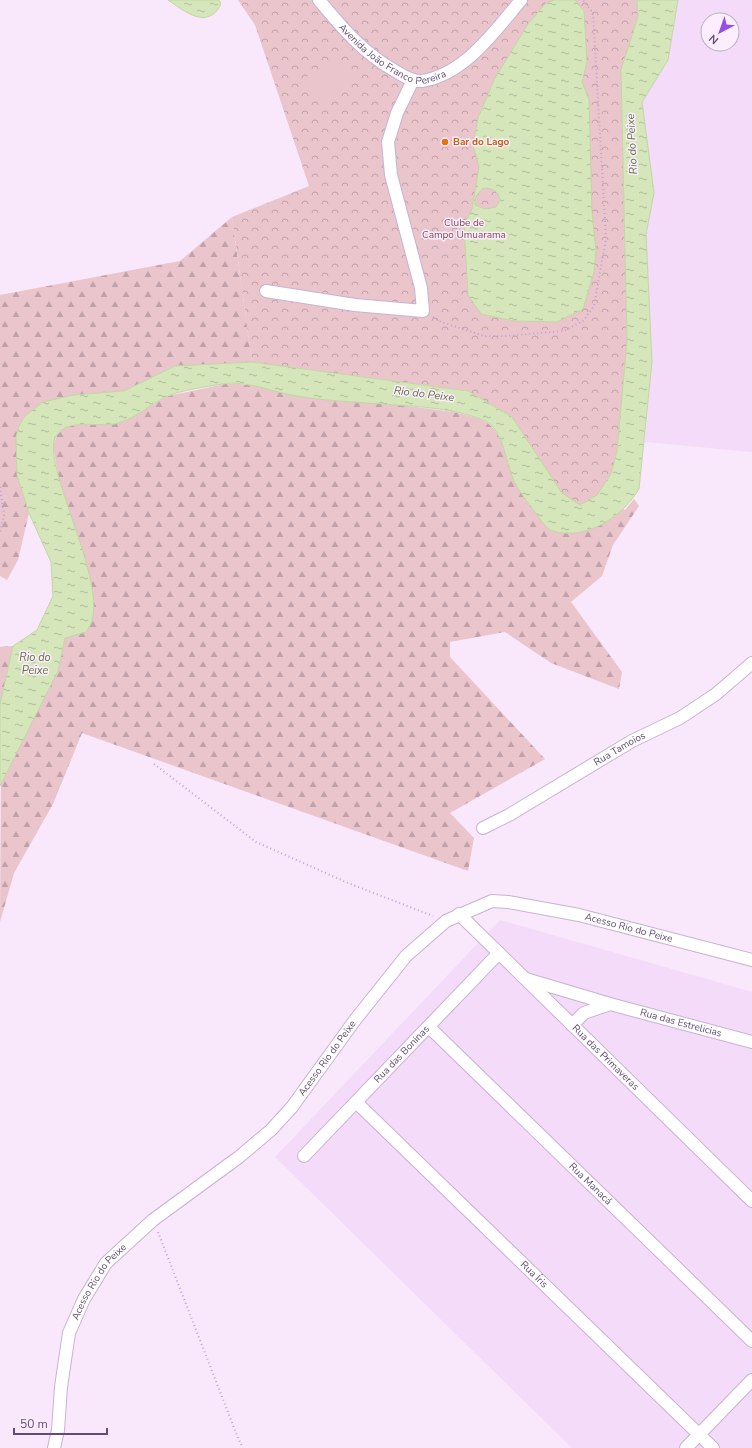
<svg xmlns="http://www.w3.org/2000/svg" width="752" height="1448" font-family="'Nunito Sans',sans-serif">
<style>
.residential{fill:#f3dbf9;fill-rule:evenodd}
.forest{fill:url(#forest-firs)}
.park{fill:url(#park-crowns)}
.pitch{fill:#eac5cc}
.water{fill:url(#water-ripples);stroke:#c2d7a2;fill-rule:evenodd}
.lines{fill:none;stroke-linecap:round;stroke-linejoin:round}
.minor-casing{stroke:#c8b2d3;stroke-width:14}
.path{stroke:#c2a2d6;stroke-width:2;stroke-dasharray:1 3;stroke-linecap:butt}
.minor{stroke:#fff;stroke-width:12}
.food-dot{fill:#e8710a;stroke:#fcedff;stroke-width:1.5}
.labels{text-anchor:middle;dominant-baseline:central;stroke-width:3;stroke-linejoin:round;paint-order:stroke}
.street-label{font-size:10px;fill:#644b75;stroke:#fcedff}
.food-label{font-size:10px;font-weight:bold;fill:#c56008;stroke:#fcedff;text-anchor:start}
.park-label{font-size:10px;fill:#87494d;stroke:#fcedff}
.water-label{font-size:11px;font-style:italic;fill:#5d733c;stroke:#fcedff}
</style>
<defs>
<pattern id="forest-firs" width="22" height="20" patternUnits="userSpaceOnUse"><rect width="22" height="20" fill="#eac5cc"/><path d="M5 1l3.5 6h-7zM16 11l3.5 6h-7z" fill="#c1a2aa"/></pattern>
<pattern id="park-crowns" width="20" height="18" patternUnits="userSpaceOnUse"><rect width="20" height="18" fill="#eac5cc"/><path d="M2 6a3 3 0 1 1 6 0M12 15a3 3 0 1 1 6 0" fill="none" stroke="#c1a2aa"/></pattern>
<pattern id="water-ripples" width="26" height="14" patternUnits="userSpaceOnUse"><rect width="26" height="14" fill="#d6e6bb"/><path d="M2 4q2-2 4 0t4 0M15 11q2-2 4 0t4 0" fill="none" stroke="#b1bc9d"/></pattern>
</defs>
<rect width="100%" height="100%" fill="#f9e7fc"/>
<g class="residential">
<path d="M 678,0 L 752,0 L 752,452 L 645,442 L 652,362 L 646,234 L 654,193 L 642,102 L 668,60 ZM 708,20 L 732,20 L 732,44 L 708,44 Z"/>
<path d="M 500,920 L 752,992 L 752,1448 L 572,1448 L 275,1157 Z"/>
</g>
<g class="forest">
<path d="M 232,217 L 252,362 L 175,366 L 124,391 L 74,395 L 19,426 L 16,437 L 17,475 L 29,513 L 18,560 L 7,580 L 0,576 L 0,295 L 180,261 Z"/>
<path d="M 225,384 L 239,384 L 454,412 C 475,418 491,418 500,439 L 625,510 L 634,499 L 639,506 L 613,545 L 602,576 L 571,602 L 622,672 L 619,689 L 551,663 L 505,632 L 450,642 L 450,657 L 545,759 L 450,813 L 474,838 L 468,871 L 82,733 L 53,804 L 14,873 L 0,922 L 1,781 L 58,671 L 65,638 L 86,632 L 53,446 L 57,435 L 65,427 L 76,425 L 113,424 L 124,421 L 168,396 Z"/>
<path d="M 13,646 L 0,705 L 0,647 Z"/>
</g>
<path class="park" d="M 238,0 L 637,0 L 638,16 L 621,70 L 627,341 L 617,451 L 611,474 L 597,495 L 580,506 L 562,493 L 512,417 L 468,391 L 252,362 L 232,217 L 309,186 L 255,25 Z"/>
<path class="pitch" d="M 337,57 L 352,81 L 320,101 L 305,78 Z"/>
<g class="water">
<path d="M 168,0 L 219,0 L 221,4 C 208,31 184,11 168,0 Z"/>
<path d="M 554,0 L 575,0 L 584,11 L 587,62 L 582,82 L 589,100 L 592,212 L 596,251 L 594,272 L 583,309 L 557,322 L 514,321 L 481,314 L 468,295 L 464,225 L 472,209 L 479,167 L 473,145 L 478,118 L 495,78 L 528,24 L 545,4 ZM 483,188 C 492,188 498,190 500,200 L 496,207 L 485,209 L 475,205 L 476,196 Z"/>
<path d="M 637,0 L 678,0 L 668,60 L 642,102 L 654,193 L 646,234 L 652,362 L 639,489 C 623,516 587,541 553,531 C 546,529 540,519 535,512 C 529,503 520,494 515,483 C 506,466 504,429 485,421 C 462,411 436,408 411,406 C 373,403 334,402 296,396 C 273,392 246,380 222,384 C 206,387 180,390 166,397 C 149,405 133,420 115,424 C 98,427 67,418 56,436 C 40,462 105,575 92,620 C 91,624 88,629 86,632 L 65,638 L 58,671 L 0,786 L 0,705 L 13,646 L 37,630 L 53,596 L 51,562 L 29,513 L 17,475 L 16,437 L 19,426 L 25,416 L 43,402 L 74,395 L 124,391 L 175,366 L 252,362 L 468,391 L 512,417 L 562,493 L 580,505 L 597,495 L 611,474 L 617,451 L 627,341 L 621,70 L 638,16 Z"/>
</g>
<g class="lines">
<g class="minor-casing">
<g id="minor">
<path id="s1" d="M 319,0 C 342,28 364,54 397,72 C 404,76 413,82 422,81 C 465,74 495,31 521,0"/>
<path d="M 266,291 L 355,305 L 423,311 L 421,288 L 391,175 L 388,142 L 397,113 L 413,80"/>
<path id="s2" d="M 483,828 L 509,815 L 632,741 L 680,718 L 716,694 L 752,663"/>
<path id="s3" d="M 459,914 L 752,1201"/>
<path id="s4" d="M 526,979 L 610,1004 L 752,1042"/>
<path d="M 572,1025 L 584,1013 L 610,1004"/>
<path id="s5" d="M 429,1027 L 752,1341"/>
<path id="s6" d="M 356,1102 L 713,1448"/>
<path id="s7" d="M 304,1156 L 499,953"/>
<path id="s8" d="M 54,1448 L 58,1430 L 61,1387 L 69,1333 L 84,1299 L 106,1263 L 153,1220 L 239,1157 L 271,1130 L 292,1107 L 355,1020 L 406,956 L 446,921 L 492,901 L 508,902 L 579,915 L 752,960"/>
<path d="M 686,1448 L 752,1380"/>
</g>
</g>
<g class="path">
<path d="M 433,317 L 441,322 L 484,336 L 504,336 L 564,331 L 583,321 L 594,306 L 606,239 L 593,13 L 583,0"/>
<path d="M 0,487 L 4,515 L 0,533"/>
<path d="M 154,764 L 256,842 L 348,883 L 433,916"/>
<path d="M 158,1232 L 238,1438 L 243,1448"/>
</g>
<use href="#minor" class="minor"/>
</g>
<circle class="food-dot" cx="445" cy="142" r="4"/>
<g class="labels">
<g class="street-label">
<text stroke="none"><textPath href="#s1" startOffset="96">Avenida João Franco Pereira</textPath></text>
<text stroke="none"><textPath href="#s2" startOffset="158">Rua Tamoios</textPath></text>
<text stroke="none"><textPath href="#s8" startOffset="871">Acesso Rio do Peixe</textPath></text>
<text stroke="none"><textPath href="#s4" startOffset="161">Rua das Estrelicias</textPath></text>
<text stroke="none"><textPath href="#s7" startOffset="141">Rua das Boninas</textPath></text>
<text stroke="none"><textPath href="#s8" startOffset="499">Acesso Rio do Peixe</textPath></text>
<text stroke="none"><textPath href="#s3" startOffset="205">Rua das Primaveras</textPath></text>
<text stroke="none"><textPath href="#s5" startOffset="225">Rua Manacá</textPath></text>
<text stroke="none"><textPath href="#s6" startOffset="248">Rua Íris</textPath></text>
<text stroke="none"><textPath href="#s8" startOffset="176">Acesso Rio do Peixe</textPath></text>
</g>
<g class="food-label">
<text x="453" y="142">Bar do Lago</text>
</g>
<g class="park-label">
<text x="464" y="223">Clube de<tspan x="464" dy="12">Campo Umuarama</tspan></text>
</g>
<g class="water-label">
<text transform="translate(632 144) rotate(-93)">Rio do Peixe</text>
<text transform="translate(424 394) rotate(7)">Rio do Peixe</text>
<text x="35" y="657">Rio do<tspan x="35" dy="13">Peixe</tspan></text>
</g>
</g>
<g transform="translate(720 32) rotate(221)"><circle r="19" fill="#fcedff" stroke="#bfacc8"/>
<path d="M0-3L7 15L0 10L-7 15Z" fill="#924fe3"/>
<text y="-6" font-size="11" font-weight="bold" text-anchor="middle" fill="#644b75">N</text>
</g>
<path d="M14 1428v6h93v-6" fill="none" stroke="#644b75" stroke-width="2"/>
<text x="20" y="1428" font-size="12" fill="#644b75" stroke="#fcedff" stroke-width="3" paint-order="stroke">50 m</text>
</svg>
